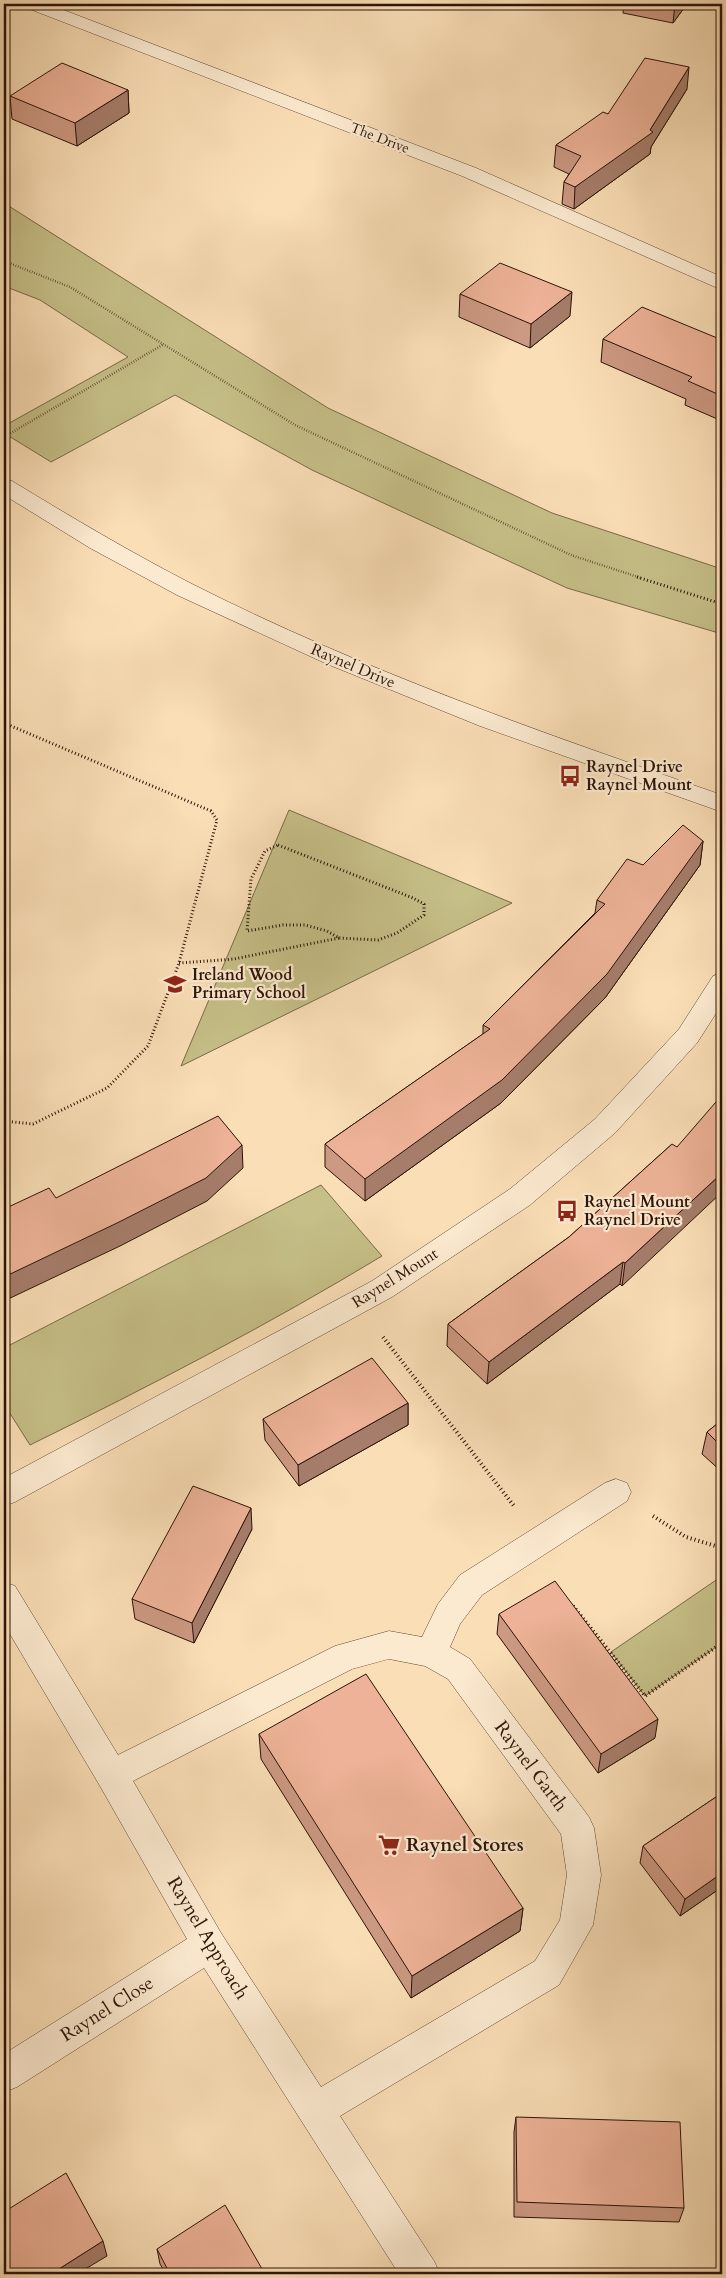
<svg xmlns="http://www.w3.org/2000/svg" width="726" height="2278" font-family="Cardo,serif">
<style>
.green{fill:#c6bf88;stroke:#796948}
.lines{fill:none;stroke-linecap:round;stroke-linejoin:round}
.minor-casing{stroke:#604634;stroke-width:1}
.path-far2{stroke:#2c1308;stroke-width:2.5;stroke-dasharray:0.5 2;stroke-linecap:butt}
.path-far1{stroke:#2c1308;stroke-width:3;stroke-dasharray:1 2.5;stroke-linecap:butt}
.path{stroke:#2c1308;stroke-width:4;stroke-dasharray:1 3;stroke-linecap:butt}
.minor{fill:#fcead0;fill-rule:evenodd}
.wall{fill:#cc9982;stroke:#2c1308}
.shaded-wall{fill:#a67d6a;stroke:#2c1308}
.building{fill:#edb297;stroke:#2c1308}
.labels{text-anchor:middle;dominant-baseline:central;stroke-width:4.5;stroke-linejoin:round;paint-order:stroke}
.far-street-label{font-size:14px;fill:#2c1308;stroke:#fcead0}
.street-label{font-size:16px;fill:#2c1308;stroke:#fcead0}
.poi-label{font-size:16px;font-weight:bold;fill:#2c1308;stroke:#fcead0;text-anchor:start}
.near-street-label{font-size:19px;fill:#2c1308;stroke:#fcead0}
.near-poi-label{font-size:19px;font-weight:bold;fill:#2c1308;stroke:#fcead0;text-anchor:start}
</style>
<rect width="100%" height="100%" fill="#fadeb6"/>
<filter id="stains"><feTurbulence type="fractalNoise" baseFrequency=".004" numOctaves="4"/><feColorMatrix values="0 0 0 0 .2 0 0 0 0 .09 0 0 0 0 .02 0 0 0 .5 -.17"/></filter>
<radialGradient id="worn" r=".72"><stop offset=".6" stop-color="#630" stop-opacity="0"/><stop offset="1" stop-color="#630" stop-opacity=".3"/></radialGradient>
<g class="green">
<path d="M 4,203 L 328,408 L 552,513 L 722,569 L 722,634 L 567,588 L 312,470 L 175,395 L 51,462 L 4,433 L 4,426 L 128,357 L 40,300 L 4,286 Z"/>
<path d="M 289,810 L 512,903 L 181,1066 Z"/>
<path d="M 321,1185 L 382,1256 C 268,1325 150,1386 30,1445 L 4,1404 L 4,1348 Z"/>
<path d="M 722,1576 L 722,1643 L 645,1696 L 611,1652 Z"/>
</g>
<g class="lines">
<g class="minor-casing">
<g id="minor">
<path d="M 24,4 L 48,4 L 476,168 L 722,277 L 722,290 L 462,176 L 27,8 Z"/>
<path d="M 4,479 L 12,481 C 71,517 130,552 192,584 C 362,670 542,733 722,795 L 722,812 L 480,726 L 327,664 L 177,595 L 90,548 L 4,495 Z"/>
<path d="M 722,973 L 722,1004 L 697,1043 L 615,1133 L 530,1205 L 392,1297 L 15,1502 L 4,1506 L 4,1478 L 372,1281 L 510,1189 L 595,1119 L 679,1029 L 713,976 Z"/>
<path d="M 616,1479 L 627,1483 L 631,1492 L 627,1501 L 482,1595 L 460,1624 L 450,1647 L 470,1659 L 589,1817 L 594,1828 L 601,1875 L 593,1925 L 559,1985 L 340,2116 L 434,2261 L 440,2274 L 399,2274 L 204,1968 L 17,2087 L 4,2092 L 4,2054 L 187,1939 L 100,1786 L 4,1624 L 4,1582 L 15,1586 L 118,1755 L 335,1646 L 389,1631 L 422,1637 L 438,1604 L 460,1575 L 605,1483 ZM 389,1659 L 425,1666 L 448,1679 L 561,1834 L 567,1875 L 560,1920 L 535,1961 L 321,2087 L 221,1933 L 133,1781 L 352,1669 Z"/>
</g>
</g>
<g class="path-far2">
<path d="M 4,261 L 70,287 L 295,425 L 571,555 L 641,578"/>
<path d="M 4,437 L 164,344"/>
</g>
<g class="path-far1">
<path d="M 637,577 L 722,604"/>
<path d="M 4,723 L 211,811 L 217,820 L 179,963 L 148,1046 L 107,1088 L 33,1124 L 4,1121"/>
<path d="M 278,845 L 413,898 L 424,904 L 424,915 L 397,933 L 378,940 L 339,938 L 327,931 L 305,925 L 283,925 L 247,931 L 251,879 L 265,851 Z"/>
<path d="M 179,963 L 234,959 L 339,938"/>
</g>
<g class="path">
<path d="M 383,1337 L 514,1506"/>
<path d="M 653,1516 L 686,1537 L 722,1548"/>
<path d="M 573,1606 L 645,1696 L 722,1643"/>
</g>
<use href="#minor" class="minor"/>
</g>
<g class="wall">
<path d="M 624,4 L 687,4 L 673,23 L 623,13 Z"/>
<path d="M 687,89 L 651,147 L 650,154 L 574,209 L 562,204 L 564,182 L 569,174 L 554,167 L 556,145 L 608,114 Z"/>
<path d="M 128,90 L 129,113 L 77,146 L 12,119 L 10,96 Z"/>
<path d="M 460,294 L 570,316 L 530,348 L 459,317 Z"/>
<path d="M 603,339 L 722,340 L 722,421 L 685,405 L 686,399 L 601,362 Z"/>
<path d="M 703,841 L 700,865 L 605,998 L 501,1103 L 365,1201 L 325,1167 L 325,1144 L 483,1034 L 483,1025 L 595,913 L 597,900 L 643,865 Z"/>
<path d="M 672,1144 L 622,1286 L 620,1284 L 487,1384 L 447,1346 L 448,1324 L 569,1237 Z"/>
<path d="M 408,1403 L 408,1425 L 299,1486 L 265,1440 L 263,1419 Z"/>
<path d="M 722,1420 L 722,1472 L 702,1454 L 707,1432 Z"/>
<path d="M 252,1529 L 194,1643 L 135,1619 L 132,1599 Z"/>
<path d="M 499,1614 L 655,1738 L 598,1773 L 497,1634 Z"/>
<path d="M 259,1734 L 523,1908 L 520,1931 L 411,1998 L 261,1759 Z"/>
<path d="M 722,1793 L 722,1887 L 680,1916 L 640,1863 L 643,1846 Z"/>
<path d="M 516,2117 L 684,2208 L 679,2222 L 514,2217 L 514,2132 Z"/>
<path d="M 157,2249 L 265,2274 L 166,2274 L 160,2264 Z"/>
</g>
<g class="shaded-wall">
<path d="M 675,4 L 687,4 L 673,23 Z"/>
<path d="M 689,67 L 687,89 L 651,147 L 650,154 L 574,209 L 575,187 L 650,130 Z"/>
<path d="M 128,90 L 129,113 L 77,146 L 75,123 Z"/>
<path d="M 572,292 L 570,316 L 530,348 L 531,324 Z"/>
<path d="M 703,841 L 700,865 L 605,998 L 501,1103 L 365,1201 L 365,1179 Z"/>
<path d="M 242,1145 L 243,1168 L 207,1201 L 120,1246 L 4,1301 L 4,1277 Z"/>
<path d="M 722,1173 L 722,1192 L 622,1286 L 625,1263 Z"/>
<path d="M 623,1262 L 620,1284 L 487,1384 L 489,1362 Z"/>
<path d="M 408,1403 L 408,1425 L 299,1486 L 298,1465 Z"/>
<path d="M 251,1508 L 252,1529 L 194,1643 L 192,1623 Z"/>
<path d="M 658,1719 L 655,1738 L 598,1773 L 601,1754 Z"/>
<path d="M 4,1812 L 7,1824 L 4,1825 Z"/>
<path d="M 722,1873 L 722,1887 L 680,1916 L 685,1899 Z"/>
<path d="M 523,1908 L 520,1931 L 411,1998 L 412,1976 Z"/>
<path d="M 103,2241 L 107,2256 L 77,2274 L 51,2274 Z"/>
</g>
<g class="building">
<path d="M 645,58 L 689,67 L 650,130 L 653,132 L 575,187 L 564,182 L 581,156 L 556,145 L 603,112 L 608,114 Z"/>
<path d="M 62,63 L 128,90 L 75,123 L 10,96 Z"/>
<path d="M 500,263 L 572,292 L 531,324 L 460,294 Z"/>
<path d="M 642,307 L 722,340 L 722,396 L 688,381 L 692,377 L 603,339 Z"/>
<path d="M 683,825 L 703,841 L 607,974 L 502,1080 L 365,1179 L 325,1144 L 490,1029 L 483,1025 L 605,904 L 597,900 L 627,859 L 643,865 Z"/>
<path d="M 722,1095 L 722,1173 L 625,1263 L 623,1262 L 489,1362 L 448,1324 L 569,1237 L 672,1144 L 677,1147 Z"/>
<path d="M 218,1116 L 242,1145 L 206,1178 L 117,1223 L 4,1277 L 4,1209 L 49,1188 L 56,1198 Z"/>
<path d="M 372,1358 L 408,1403 L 298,1465 L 263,1419 Z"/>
<path d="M 722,1420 L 722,1447 L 707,1432 Z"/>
<path d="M 193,1486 L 251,1508 L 192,1623 L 132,1599 Z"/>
<path d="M 555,1581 L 658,1719 L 601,1754 L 499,1614 Z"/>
<path d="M 366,1674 L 523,1908 L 412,1976 L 259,1734 Z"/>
<path d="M 722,1793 L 722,1873 L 685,1899 L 643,1846 Z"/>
<path d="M 516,2117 L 680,2122 L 684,2208 L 517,2202 Z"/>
<path d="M 66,2173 L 103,2241 L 51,2274 L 4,2274 L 4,2212 Z"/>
<path d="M 225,2205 L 265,2274 L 170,2274 L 157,2249 Z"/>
</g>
<defs>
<g id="bus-bare" transform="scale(1.725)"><path d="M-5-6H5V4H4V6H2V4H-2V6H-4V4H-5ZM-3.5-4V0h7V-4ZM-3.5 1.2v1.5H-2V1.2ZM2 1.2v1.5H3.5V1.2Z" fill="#8f2418" stroke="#fcead0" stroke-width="2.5" paint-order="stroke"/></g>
<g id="school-bare" transform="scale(1.725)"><path d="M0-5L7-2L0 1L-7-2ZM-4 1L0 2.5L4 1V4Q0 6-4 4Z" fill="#8f2418" stroke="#fcead0" stroke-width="2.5" paint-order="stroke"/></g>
<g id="supermarket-bare" transform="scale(1.725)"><path d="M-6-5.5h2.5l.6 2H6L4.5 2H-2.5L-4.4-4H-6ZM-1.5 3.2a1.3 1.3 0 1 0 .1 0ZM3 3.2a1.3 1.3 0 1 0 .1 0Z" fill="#8f2418" stroke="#fcead0" stroke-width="2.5" paint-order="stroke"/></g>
</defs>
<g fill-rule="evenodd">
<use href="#bus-bare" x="570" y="776"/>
<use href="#school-bare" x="175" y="984"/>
<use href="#bus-bare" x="567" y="1211"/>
<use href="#supermarket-bare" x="389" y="1845"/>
</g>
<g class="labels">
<g class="far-street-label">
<text transform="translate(380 138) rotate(21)">The Drive</text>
</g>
<g class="street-label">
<text transform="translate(353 666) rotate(23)">Raynel Drive</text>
<text transform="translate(395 1278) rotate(-32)">Raynel Mount</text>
</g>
<g class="poi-label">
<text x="586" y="767">Raynel Drive<tspan x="586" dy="18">Raynel Mount</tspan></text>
<text x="192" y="975">Ireland Wood<tspan x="192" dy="18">Primary School</tspan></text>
<text x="584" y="1202">Raynel Mount<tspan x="584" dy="18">Raynel Drive</tspan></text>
</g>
<g class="near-street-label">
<text transform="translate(531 1766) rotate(53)">Raynel Garth</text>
<text transform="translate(208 1938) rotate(59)">Raynel Approach</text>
<text transform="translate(107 2009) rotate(-32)">Raynel Close</text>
</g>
<g class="near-poi-label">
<text x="406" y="1845">Raynel Stores</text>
</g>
</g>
<rect width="726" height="2278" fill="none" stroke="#fadeb6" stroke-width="20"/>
<rect x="5" y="5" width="716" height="2268" fill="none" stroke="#2c1308" stroke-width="2.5"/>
<rect x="10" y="10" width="706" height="2258" fill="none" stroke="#2c1308"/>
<rect width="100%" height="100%" filter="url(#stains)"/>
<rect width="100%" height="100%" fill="url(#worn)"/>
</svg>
